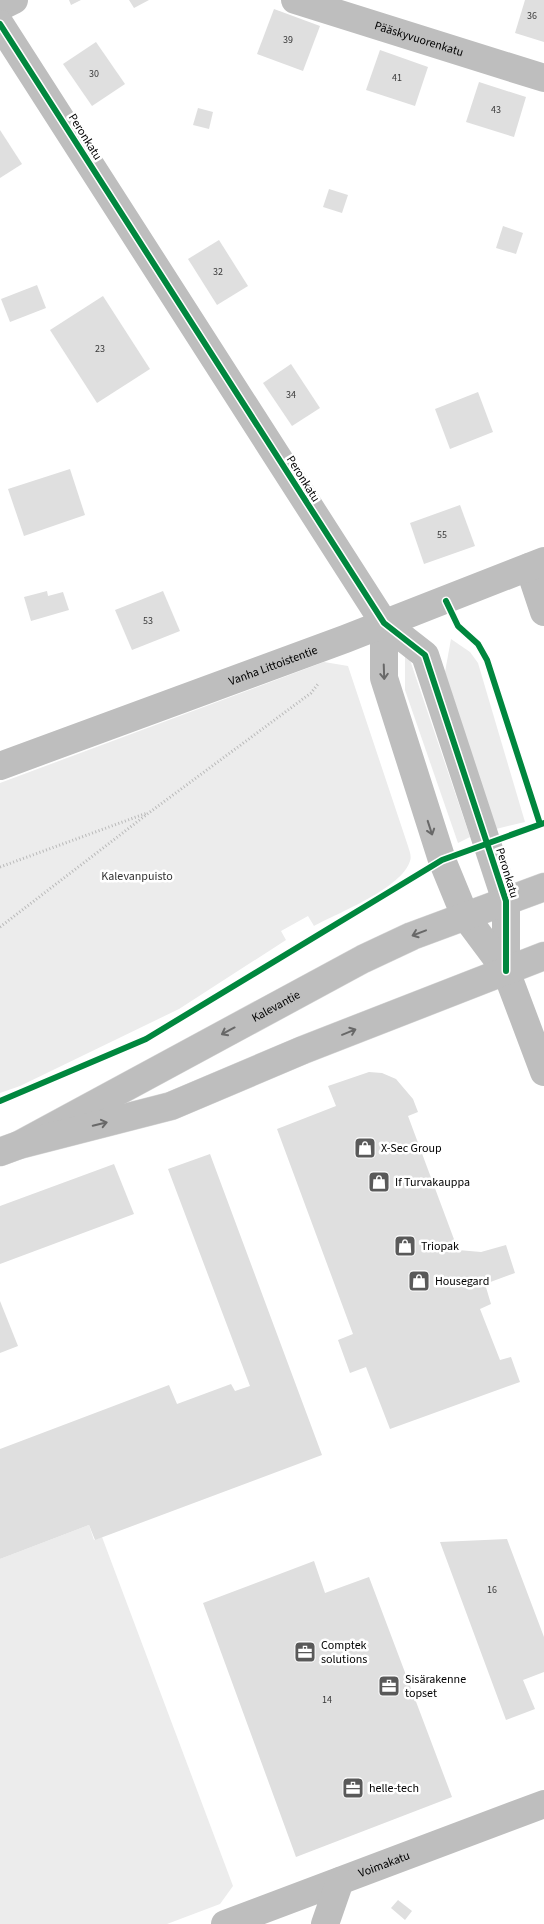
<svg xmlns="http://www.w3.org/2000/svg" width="544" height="1924" font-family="'Source Sans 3',sans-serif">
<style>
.green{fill:#ececec}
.building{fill:#dfdfdf}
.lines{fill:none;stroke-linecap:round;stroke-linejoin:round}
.major-casing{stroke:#dbdbdb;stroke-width:29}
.path{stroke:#b9b9b9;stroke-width:3;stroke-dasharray:1 2.5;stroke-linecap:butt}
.minor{stroke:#bebebe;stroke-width:28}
.major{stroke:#bebebe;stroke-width:28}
.cycleway-casing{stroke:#fff;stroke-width:9}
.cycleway{stroke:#00873e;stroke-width:6}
.oneway{stroke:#686868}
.labels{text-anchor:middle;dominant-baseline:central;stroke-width:5;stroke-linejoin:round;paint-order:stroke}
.number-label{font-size:10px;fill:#383838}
.street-label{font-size:12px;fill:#000;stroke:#fff}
.park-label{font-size:12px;fill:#333;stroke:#fff}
.poi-label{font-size:12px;fill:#000;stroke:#fff;text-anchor:start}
</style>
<rect width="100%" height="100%" fill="#fff"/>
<g class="green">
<path d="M 451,639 L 470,652 L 478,663 L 525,822 L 496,829 L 445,672 Z"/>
<path d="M 405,656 L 409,657 L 470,837 L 458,843 L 405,690 Z"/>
<path d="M 324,662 L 348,666 L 408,846 C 409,850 412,856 410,861 C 402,888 338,913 314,926 L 308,916 L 281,931 L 286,940 L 179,1009 L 20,1086 L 0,1093 L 0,783 Z"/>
<path d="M 89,1525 L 94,1540 L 102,1537 L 233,1886 L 220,1904 L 167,1924 L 0,1924 L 0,1559 Z"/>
</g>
<g class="building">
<path d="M 69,0 L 81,0 L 71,5 Z"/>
<path d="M 129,0 L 149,0 L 134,8 Z"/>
<path d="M 525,0 L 544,0 L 544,42 L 515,33 Z"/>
<path d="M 274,9 L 320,26 L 303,71 L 257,54 Z"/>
<path d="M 96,42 L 125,84 L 92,106 L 63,64 Z"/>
<path d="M 380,50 L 428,67 L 415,106 L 366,90 Z"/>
<path d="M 479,82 L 526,97 L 514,137 L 466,122 Z"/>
<path d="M 198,108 L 213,112 L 209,129 L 193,125 Z"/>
<path d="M 0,130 L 22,164 L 0,178 Z"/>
<path d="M 329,189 L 348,195 L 342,213 L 323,207 Z"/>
<path d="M 503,226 L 523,233 L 516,254 L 496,248 Z"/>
<path d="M 219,240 L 248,286 L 217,305 L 188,259 Z"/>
<path d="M 37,285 L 46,308 L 10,322 L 1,299 Z"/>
<path d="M 103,296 L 150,369 L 97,403 L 50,330 Z"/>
<path d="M 291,364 L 320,408 L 292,426 L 263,383 Z"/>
<path d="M 478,392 L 493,432 L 450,449 L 435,409 Z"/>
<path d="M 70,469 L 85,515 L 24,536 L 8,489 Z"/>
<path d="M 460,505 L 475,546 L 424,564 L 410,523 Z"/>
<path d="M 47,591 L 48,596 L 63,592 L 69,610 L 31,621 L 24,597 Z"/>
<path d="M 163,591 L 180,631 L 132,650 L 115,610 Z"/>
<path d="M 369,1072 L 382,1073 L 396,1079 L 413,1099 L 418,1112 L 408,1116 L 458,1250 L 481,1252 L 506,1245 L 515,1273 L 485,1284 L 491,1304 L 480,1309 L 500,1360 L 511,1357 L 520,1382 L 390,1429 L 366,1367 L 350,1373 L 338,1340 L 353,1334 L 277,1129 L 336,1106 L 328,1086 Z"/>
<path d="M 210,1154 L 322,1455 L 95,1540 L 89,1525 L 0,1559 L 0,1449 L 169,1385 L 177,1404 L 231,1384 L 235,1391 L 250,1386 L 168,1169 Z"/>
<path d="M 114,1164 L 134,1214 L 0,1264 L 0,1206 Z"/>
<path d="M 0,1301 L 18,1346 L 0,1353 Z"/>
<path d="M 507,1539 L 544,1637 L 544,1672 L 523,1680 L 535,1709 L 506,1720 L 440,1542 Z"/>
<path d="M 314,1561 L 325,1593 L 369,1577 L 452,1797 L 296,1857 L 203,1603 Z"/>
<path d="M 398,1900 L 412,1911 L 405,1920 L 391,1908 Z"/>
</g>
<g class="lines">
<g class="major-casing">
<g id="major">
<path id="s4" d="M 19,1145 L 363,959 L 412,936 L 544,887"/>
<path d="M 0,1152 L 19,1145 L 171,1106 L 303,1050 L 544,956"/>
</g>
</g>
<g class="path">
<path d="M 0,867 L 147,813"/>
<path d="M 0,927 L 150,812 L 311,693 L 318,684"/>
</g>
<g class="minor">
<path id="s1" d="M 295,0 L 544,78"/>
<path d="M 0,7 L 14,0"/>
<path d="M 0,24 L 384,623 L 425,655 L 506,901 L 506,971"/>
<path d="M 529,567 L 544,612"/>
<path d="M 384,623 L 384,678 L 442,860 L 465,916 L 506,971 L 544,1072"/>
<path id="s2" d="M 0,766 L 345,639 L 544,561"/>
<path id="s3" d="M 225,1924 L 544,1804"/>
<path d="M 325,1924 L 340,1881"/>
</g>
<use href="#major" class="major"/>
<g class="cycleway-casing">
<g id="cycleway">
<path d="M 0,24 L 384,623 L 425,655 L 506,901 L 506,971"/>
<path d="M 446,601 L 458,626 L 478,644 L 487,660 L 540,824"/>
<path d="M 0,1101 L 146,1039 L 442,860 L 544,823"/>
</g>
</g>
<use href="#cycleway" class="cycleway"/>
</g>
<defs><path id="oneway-shaft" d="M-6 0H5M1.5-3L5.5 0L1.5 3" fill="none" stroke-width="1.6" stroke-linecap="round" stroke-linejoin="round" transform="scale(1.25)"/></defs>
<g class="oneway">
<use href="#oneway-shaft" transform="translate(384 672) rotate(88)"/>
<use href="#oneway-shaft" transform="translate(430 828) rotate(72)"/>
<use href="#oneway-shaft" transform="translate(419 933) rotate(159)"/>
<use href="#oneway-shaft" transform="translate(228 1031) rotate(152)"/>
<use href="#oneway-shaft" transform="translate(349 1032) rotate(-22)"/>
<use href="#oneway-shaft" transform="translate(100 1124) rotate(-14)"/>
</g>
<defs>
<g id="shop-square" transform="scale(1.125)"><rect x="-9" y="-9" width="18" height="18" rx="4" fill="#595959" stroke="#fff"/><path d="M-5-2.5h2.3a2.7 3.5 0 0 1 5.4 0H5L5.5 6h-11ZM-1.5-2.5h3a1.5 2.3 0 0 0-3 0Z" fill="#fff"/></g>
<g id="office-square" transform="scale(1.125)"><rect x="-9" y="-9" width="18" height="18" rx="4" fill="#595959" stroke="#fff"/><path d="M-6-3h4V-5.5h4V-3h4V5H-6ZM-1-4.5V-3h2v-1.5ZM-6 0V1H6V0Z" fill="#fff"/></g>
</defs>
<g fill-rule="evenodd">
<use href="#shop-square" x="365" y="1148"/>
<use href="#shop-square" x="379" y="1182"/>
<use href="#shop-square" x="405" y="1246"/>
<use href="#shop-square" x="419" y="1281"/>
<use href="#office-square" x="305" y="1652"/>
<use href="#office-square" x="389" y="1686"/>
<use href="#office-square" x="353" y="1788"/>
</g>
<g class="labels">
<g class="number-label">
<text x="532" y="16">36</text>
<text x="288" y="40">39</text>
<text x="94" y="74">30</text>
<text x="397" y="78">41</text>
<text x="496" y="110">43</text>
<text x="218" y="272">32</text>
<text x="100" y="349">23</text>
<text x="291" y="395">34</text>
<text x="442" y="535">55</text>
<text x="148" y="621">53</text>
<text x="492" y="1590">16</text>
<text x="327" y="1700">14</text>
</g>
<g class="street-label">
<text stroke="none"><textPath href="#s1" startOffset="130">Pääskyvuorenkatu</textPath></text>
<text transform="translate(85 137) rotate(58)">Peronkatu</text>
<text transform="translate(303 479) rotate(58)">Peronkatu</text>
<text stroke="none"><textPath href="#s2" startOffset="291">Vanha Littoistentie</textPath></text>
<text transform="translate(507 873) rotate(73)">Peronkatu</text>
<text stroke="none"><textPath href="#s4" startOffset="292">Kalevantie</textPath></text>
<text stroke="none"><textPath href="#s3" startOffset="170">Voimakatu</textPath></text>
</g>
<g class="park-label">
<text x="137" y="876">Kalevanpuisto</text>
</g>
<g class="poi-label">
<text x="381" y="1148">X-Sec Group</text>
<text x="395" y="1182">If Turvakauppa</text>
<text x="421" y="1246">Triopak</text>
<text x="435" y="1281">Housegard</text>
<text x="321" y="1645">Comptek<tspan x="321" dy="14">solutions</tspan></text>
<text x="405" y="1679">Sisärakenne<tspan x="405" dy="14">topset</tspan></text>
<text x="369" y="1788">helle-tech</text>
</g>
</g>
</svg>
